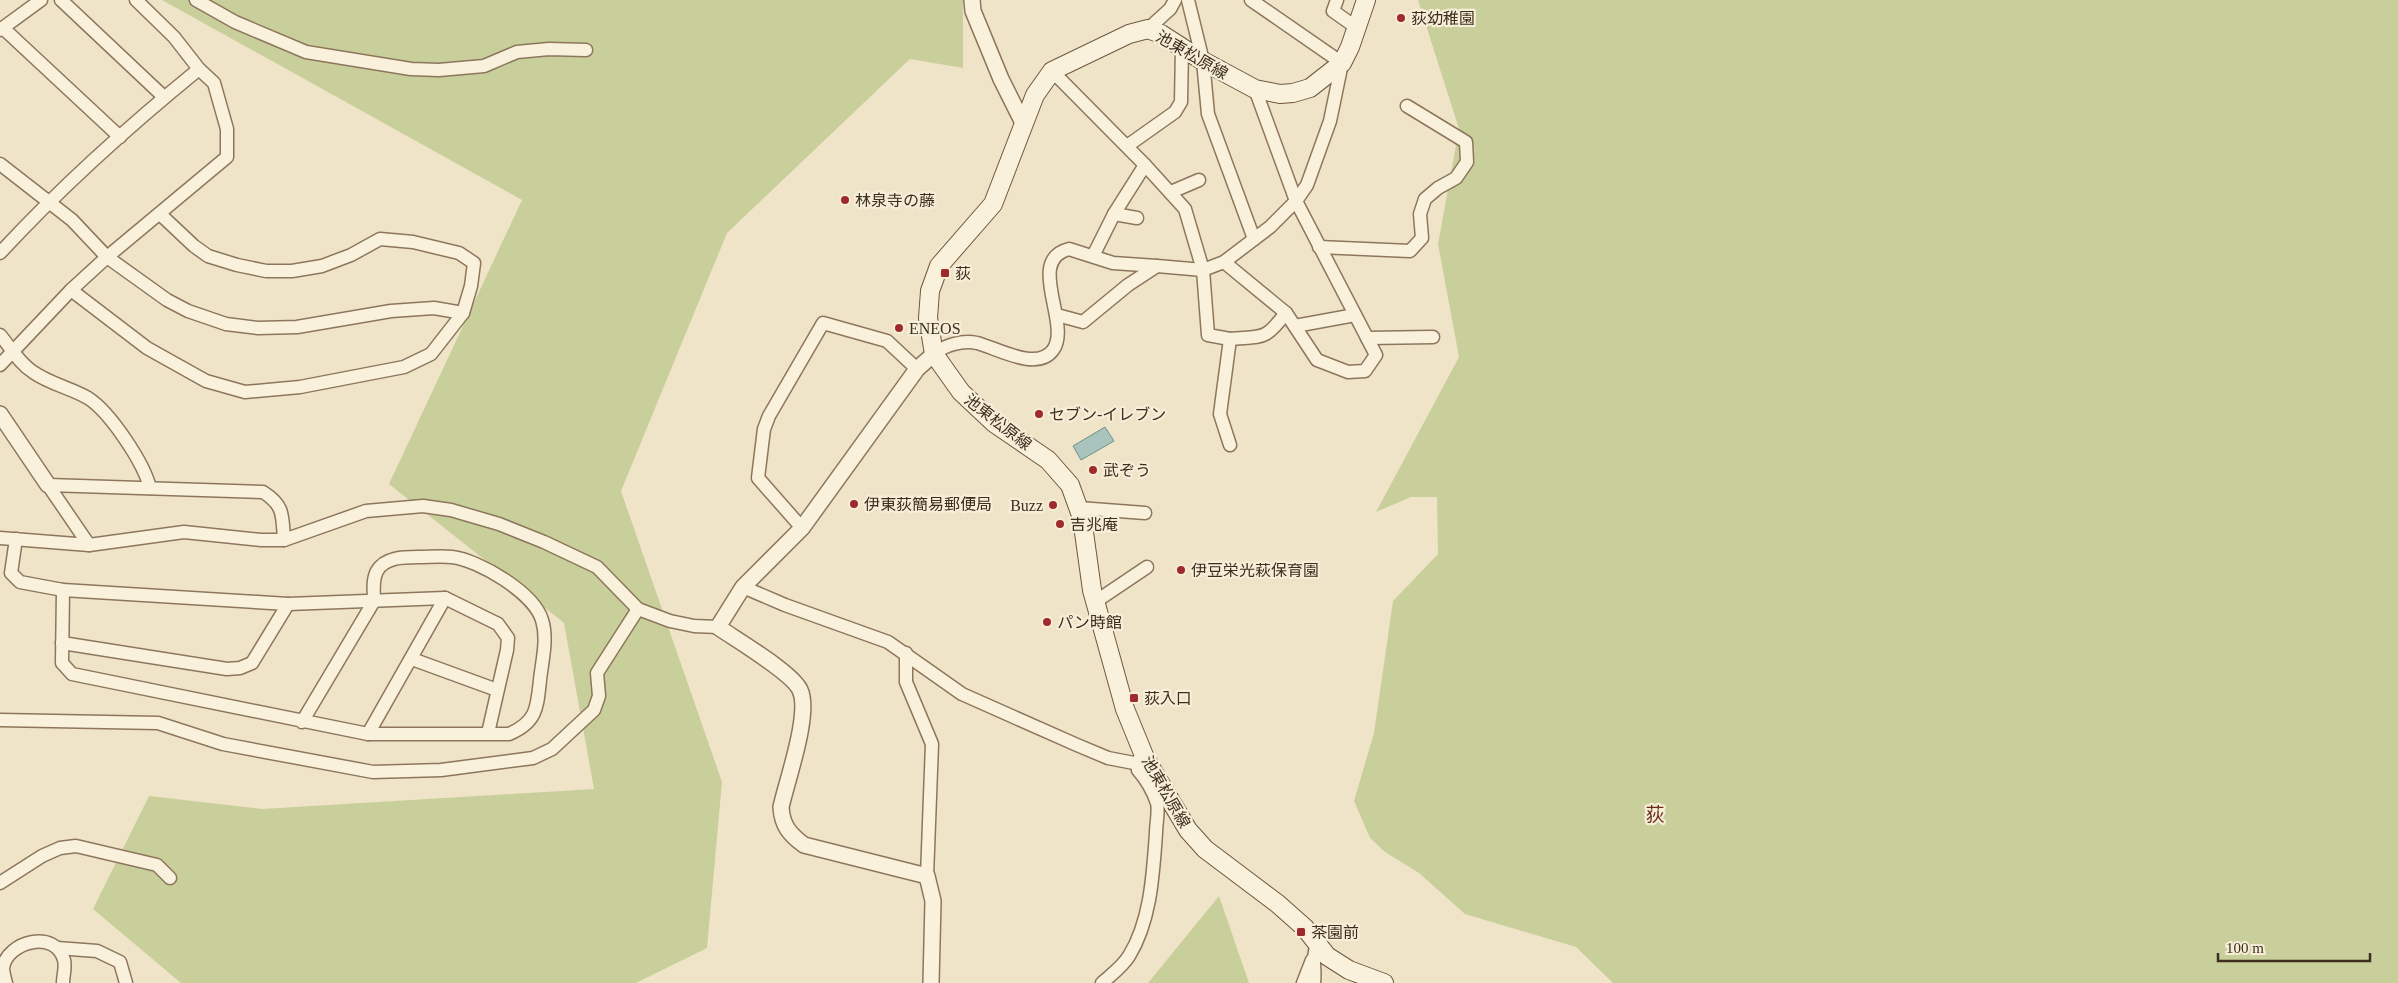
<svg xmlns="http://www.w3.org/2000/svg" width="2398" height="983" font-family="'Times New Roman','Noto Sans JP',serif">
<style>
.green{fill:#c9cf9b}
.water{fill:#a9c4bc;stroke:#6f938a}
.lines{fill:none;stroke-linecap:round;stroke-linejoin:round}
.minor-casing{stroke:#8d765c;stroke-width:15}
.tertiary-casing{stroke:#8d765c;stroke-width:18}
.secondary-casing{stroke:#6f573f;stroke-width:20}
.minor{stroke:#faf1dc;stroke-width:12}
.tertiary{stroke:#faf1dc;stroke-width:15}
.secondary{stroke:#faf1dc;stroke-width:18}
.poi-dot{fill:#9e2a2b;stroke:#f7eed8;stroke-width:2}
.labels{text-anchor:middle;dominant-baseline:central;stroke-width:4.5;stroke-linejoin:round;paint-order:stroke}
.poi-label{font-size:16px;fill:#3d2e20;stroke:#f7eed8;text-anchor:start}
.street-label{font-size:16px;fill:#3d2e20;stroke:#f7eed8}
.quarter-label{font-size:19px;fill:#6b2e1e;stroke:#f7eed8}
</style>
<rect width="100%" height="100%" fill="#f0e4c8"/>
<g class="green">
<path d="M 162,0 L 963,0 L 963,68 L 910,59 L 727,233 L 621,491 L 722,782 L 707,948 L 636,983 L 181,983 L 93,909 L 149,796 L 262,809 L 594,789 L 564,623 L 389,484 L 522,200 Z"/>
<path d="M 1418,0 L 2398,0 L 2398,983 L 1613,983 L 1576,947 L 1465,914 L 1419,873 L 1385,852 L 1370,838 L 1354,801 L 1374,733 L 1393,601 L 1438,554 L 1437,497 L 1411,497 L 1376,512 L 1459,357 L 1438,244 L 1459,129 Z"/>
<path d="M 1219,896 L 1249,983 L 1148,983 Z"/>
</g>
<path class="water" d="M 1105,427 L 1114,441 L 1081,460 L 1073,446 Z"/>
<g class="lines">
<g class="minor-casing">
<g id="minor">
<path d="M 61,0 L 164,97"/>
<path d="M 196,0 L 235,22 L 306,52 L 411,69 L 439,70 L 484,66 L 517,52 L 549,49 L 586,50"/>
<path d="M 1188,0 L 1203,61 L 1208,114 L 1254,239"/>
<path d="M 1337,0 L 1333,11 L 1357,28"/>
<path d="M 3,28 L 120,137"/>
<path d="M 1148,29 L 1170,9 L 1175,0"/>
<path d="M 0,30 L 41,0"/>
<path d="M 1052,71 L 1145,165 L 1114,214 L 1093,256"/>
<path d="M 1127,146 L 1175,112 L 1181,102 L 1182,48"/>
<path d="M 0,164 L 72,220 L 107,257 L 167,300 L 188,311 L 226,324 L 258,328 L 297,327 L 391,311 L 434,308 L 463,313"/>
<path d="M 1145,165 L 1185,209 L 1203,270 L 1208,335 L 1230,339 L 1220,414 L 1230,445"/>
<path d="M 1171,192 L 1199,180"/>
<path d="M 1114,214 L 1137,218"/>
<path d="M 1319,247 L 1410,251 L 1422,238 L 1420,214 L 1425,199 L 1438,188 L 1456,178 L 1467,162 L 1466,142 L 1407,106"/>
<path d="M 0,253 C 61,187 129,126 199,69"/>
<path d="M 1224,262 L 1286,313 L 1317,360 L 1348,372 L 1365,371 L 1376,355 L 1296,201 L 1255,89"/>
<path d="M 71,290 L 147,348 L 206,381 L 245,392 L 300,387 L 404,367 L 431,354 L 463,313 L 471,286 L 474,263 L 459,253 L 413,242 L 380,239 L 351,255 L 322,266 L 292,271 L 266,271 L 237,265 L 208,256 L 194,246 L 160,214"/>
<path d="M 1057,315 L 1083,322 L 1128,285 L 1157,266"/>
<path d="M 1295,326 L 1355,315"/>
<path d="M 0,335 C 11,348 19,363 33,372 C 50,384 71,388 88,398 C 110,412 144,463 150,488"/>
<path d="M 1367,338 L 1433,337"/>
<path d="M 1230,339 C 1264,336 1264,341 1286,313"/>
<path d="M 934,354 C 945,345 962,340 977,343 C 997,348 1037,372 1053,350 C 1072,324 1025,260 1069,249 L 1113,263 L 1157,266 L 1203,270 L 1224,262 L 1270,227 L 1296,201 L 1307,185 L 1330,121 L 1342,63 L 1251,0"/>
<path d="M 0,365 L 71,290 L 107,257 L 227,157 L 227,129 L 214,83 L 199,69 L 174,37 L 136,0"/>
<path d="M 48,485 L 263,492 C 285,506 282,516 284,540"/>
<path d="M 48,485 L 89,545"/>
<path d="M 1079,508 L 1145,513"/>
<path d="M 802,528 L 758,478 L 764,429 L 769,416 L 823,323 L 887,341 L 917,369"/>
<path d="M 0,538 L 89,545 L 184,532 L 261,540 L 284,540 L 366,511 L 423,506 L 451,510 L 499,524 L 544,542 L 597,567 L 638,609 L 670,621 L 694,626 L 718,627"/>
<path d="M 16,539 L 11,573 L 20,582 L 63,590 L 288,604 L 445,598 L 498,624 L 508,638 L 507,650 L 488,733"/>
<path d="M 743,587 L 785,605 L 888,642 L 962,694 L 1077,745 L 1108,758 L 1134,763 L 1145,758"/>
<path d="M 63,590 L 62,663 L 72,674 L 368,734 L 509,734 C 537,722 537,708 540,680 C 542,661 548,639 542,620 C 534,593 479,560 452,557 C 441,556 429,557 418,557 C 404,557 385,557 377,571 C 372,580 374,592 374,601 L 302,722"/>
<path d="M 1095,602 L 1147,567"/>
<path d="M 62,643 L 227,669 L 240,668 L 252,663 L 288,604"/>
<path d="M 906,653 L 906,682 L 932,744 L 927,876"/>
<path d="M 412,659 L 497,690"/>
<path d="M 0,720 L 158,723 L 223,744 L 373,772 L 441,770 L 533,758 L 552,749 L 594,710 L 599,696 L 597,673 L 638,609"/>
<path d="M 368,734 L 445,598"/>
<path d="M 0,883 L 42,856 L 60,848 L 76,846 L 157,865 L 170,878"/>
<path d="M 57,948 L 97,951 L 120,962 L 126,983"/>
<path d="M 6,983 C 5,979 3,972 3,968 C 7,941 56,929 64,960 C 66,966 63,976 63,983"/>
<path d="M 1102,983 C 1112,974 1122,967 1129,956 C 1151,920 1153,874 1156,833 C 1156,824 1159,811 1157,803 C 1153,791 1145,778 1138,770 L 1145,758"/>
<path d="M 1303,983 L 1312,960"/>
<path d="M 1314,983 C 1316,967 1311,961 1317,944"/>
</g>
</g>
<g class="tertiary-casing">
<g id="tertiary">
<path d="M 972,0 L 973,11 L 1001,79 L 1023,123"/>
<path d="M 0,414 L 48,485"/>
<path d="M 931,983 L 933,901 L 927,876 L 804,845 C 789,834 782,825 781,807 C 787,780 811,713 800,690 C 793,673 735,639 718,627 L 743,587 L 802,528 L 917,369 L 934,354"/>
</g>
</g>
<g class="secondary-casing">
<path id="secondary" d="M 1366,0 L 1350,47 L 1342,63 L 1310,88 L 1293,93 L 1280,94 L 1255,89 L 1203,61 L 1161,34 L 1148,29 L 1129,34 L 1052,71 L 1035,95 L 993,204 L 939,266 L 930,291 L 928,318 L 934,354 L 961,392 L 994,423 L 1048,460 L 1070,485 L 1082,518 L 1092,590 L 1125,709 L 1145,758 L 1188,830 L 1205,849 L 1278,904 L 1305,928 L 1327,956 L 1349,970 L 1384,983"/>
</g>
<use href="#minor" class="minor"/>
<use href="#tertiary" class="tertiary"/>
<use href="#secondary" class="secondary"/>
</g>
<g class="poi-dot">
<circle cx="1401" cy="18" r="5"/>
<circle cx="845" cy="200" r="5"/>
<rect x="940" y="268" width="10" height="10" rx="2.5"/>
<circle cx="899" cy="328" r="5"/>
<circle cx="1039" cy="414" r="5"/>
<circle cx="1093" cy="470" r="5"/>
<circle cx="854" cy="504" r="5"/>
<circle cx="1053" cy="505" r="5"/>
<circle cx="1060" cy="524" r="5"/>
<circle cx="1181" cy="570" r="5"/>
<circle cx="1047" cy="622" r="5"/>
<rect x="1129" y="693" width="10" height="10" rx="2.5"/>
<rect x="1296" y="927" width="10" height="10" rx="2.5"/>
</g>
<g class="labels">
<g class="poi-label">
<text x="1411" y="18">荻幼稚園</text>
<text x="855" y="200">林泉寺の藤</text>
<text x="955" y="273">荻</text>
<text x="909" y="328">ENEOS</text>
<text x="1049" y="414">セブン-イレブン</text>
<text x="1103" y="470">武ぞう</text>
<text x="864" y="504">伊東荻簡易郵便局</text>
<text x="1043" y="505" text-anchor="end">Buzz</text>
<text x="1070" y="524">吉兆庵</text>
<text x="1191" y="570">伊豆栄光萩保育園</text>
<text x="1057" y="622">パン時館</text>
<text x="1144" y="698">荻入口</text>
<text x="1311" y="932">茶園前</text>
</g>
<g class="street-label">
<text transform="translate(1192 55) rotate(30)">池東松原線</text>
<text transform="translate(998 422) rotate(38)">池東松原線</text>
<text transform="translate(1166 792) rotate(60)">池東松原線</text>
</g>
<g class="quarter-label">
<text x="1655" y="814">荻</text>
</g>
</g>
<path d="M2218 953v8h152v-8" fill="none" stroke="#3d2e20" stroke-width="2.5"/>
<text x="2226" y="953" font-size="15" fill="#3d2e20" stroke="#f7eed8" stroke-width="4" paint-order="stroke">100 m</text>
</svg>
